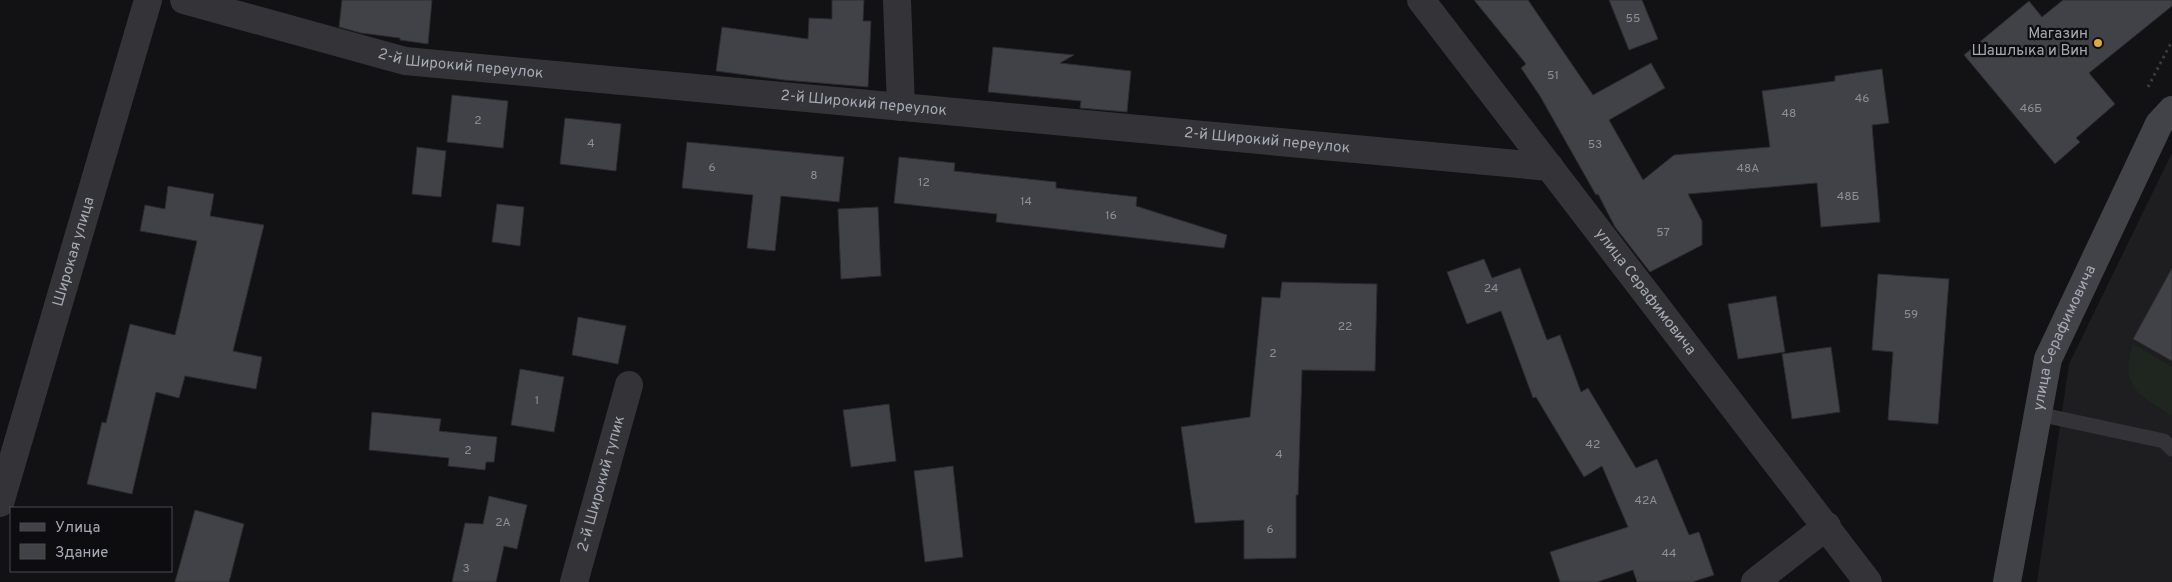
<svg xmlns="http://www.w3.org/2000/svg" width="2172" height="582" font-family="Overpass,sans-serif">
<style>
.built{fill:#1e1e21}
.green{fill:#1f2620}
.building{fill:#414247;stroke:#2c2c30}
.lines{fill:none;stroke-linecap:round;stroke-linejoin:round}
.path{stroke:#3a3b3f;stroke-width:3;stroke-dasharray:2.5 4;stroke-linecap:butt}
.lane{stroke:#343438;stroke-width:15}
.street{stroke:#343438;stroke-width:28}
.secondary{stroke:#424348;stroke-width:28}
.poi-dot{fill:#e3a83b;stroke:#0d0d0f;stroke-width:2}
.labels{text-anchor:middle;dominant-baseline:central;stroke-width:4.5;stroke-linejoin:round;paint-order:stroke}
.number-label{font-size:12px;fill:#8c8f98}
.poi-label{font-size:15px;fill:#a5a9b3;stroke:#0d0d0f;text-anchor:end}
.street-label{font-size:15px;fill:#a5a9b3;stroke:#0d0d0f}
</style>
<rect width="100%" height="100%" fill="#121214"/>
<path class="built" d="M 2172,153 L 2172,582 L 2037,582 L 2069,364 Z"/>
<path class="green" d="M 2133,344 L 2172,367 L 2172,416 C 2139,393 2119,388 2133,344 Z"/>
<g class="building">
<path d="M 342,0 L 432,0 L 428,44 L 400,40 L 400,38 L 361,33 L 339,27 Z"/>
<path d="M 832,0 L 864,0 L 863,21 L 871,21 L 868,87 L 784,80 L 716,71 L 722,27 L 808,39 L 809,18 L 832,19 Z"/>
<path d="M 1474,0 L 1528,0 L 1593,95 L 1651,63 L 1665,88 L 1609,120 L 1643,180 L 1674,155 L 1770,147 L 1762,91 L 1835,81 L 1835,76 L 1882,69 L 1889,123 L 1872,125 L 1880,222 L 1821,227 L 1817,183 L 1688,194 L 1702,221 L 1702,245 L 1650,272 L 1615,227 L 1598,194 L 1596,195 L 1540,96 L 1521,68 L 1526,64 Z"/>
<path d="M 1609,0 L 1642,0 L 1658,39 L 1629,50 Z"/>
<path d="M 2063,0 L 2172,0 L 2172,6 L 2089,73 L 2115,104 L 2076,138 L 2080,142 L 2055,164 L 1964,55 L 2029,1 L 2042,17 Z"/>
<path d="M 993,47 L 1074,55 L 1060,63 L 1131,71 L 1127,112 L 1080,108 L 1081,101 L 988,92 Z"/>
<path d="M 452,95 L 508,101 L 503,148 L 447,142 Z"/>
<path d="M 565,118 L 621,124 L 616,171 L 560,164 Z"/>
<path d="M 687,142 L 844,157 L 839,202 L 781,196 L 775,251 L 747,248 L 753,195 L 682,188 Z"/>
<path d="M 417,147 L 446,151 L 441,197 L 412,194 Z"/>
<path d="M 899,157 L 955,163 L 954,171 L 1056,182 L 1056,188 L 1137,197 L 1136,206 L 1227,235 L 1224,248 L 996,222 L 997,214 L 894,203 Z"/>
<path d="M 168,186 L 214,194 L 210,216 L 264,225 L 233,351 L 262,357 L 256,389 L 185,376 L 179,398 L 156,392 L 132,494 L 87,484 L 102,422 L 106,423 L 130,324 L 175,335 L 197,241 L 140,231 L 145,205 L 165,209 Z"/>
<path d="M 497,204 L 524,207 L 520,246 L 492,242 Z"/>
<path d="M 878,207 L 881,276 L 841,279 L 838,209 Z"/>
<path d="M 1484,259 L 1492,278 L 1520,268 L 1547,340 L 1560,335 L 1581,392 L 1588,388 L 1636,468 L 1657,459 L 1689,535 L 1699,532 L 1714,575 L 1692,582 L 1637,582 L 1633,570 L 1597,582 L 1560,582 L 1550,552 L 1628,527 L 1602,466 L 1584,477 L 1536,397 L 1533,398 L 1501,311 L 1467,324 L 1447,272 Z"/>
<path d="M 2172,268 L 2172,361 L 2133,339 Z"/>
<path d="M 1878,274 L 1949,279 L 1938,424 L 1888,420 L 1893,352 L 1872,350 Z"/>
<path d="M 1282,282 L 1377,284 L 1375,371 L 1302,370 L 1298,495 L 1296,495 L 1296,558 L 1244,559 L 1244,520 L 1195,523 L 1181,427 L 1250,417 L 1262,297 L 1280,298 Z"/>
<path d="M 1776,296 L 1785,352 L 1738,359 L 1728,304 Z"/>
<path d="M 578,317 L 626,326 L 618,364 L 572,355 Z"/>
<path d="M 1831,347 L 1840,412 L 1792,419 L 1782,354 Z"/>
<path d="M 520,369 L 564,377 L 554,432 L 511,425 Z"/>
<path d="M 889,404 L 896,461 L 851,467 L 843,410 Z"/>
<path d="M 372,412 L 441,419 L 439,431 L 497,437 L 494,462 L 486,462 L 485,470 L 448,466 L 449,458 L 369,450 Z"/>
<path d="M 953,466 L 963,557 L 925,562 L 914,471 Z"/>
<path d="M 489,496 L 527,505 L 517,549 L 504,546 L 496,582 L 452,582 L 465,523 L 483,524 Z"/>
<path d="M 195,510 L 244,524 L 229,582 L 175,582 Z"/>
</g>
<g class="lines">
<path class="path" d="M 2148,87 L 2172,41"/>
<path class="lane" d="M 2038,414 L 2164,441 L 2172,449"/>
<g class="street">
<path id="s1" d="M 184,0 L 405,61 L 1550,167"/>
<path d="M 897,0 L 901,107"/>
<path id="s2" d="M 1421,0 L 1868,582"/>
<path id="s3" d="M 0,503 L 148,0"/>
<path id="s4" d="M 574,582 L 629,385"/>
<path d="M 1755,582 L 1827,526"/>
</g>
<path class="secondary" id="s5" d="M 2007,582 L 2048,359 L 2159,124 L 2172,110"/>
</g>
<circle class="poi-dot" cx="2098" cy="43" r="5"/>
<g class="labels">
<g class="number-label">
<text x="1633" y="19">55</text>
<text x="1553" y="76">51</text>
<text x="1862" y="99">46</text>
<text x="2031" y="109">46Б</text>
<text x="1789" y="114">48</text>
<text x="478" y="121">2</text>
<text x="591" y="144">4</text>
<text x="1595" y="145">53</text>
<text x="712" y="168">6</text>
<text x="1748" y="169">48А</text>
<text x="814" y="176">8</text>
<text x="924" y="183">12</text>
<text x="1848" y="197">48Б</text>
<text x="1026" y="202">14</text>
<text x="1111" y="216">16</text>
<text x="1663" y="233">57</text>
<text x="1491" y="289">24</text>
<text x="1911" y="315">59</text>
<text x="1345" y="327">22</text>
<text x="1273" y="354">2</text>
<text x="537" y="401">1</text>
<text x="1593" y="445">42</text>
<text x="468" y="451">2</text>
<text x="1279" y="455">4</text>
<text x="1646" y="501">42А</text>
<text x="503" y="523">2А</text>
<text x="1270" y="530">6</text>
<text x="1669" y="554">44</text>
<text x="466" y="569">3</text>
</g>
<g class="poi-label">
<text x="2088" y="34">Магазин<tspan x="2088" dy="17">Шашлыка и Вин</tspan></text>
</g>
<g class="street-label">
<text stroke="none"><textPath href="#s1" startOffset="285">2-й Широкий переулок</textPath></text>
<text stroke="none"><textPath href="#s1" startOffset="690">2-й Широкий переулок</textPath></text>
<text stroke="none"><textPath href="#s1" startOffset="1095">2-й Широкий переулок</textPath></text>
<text stroke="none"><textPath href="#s3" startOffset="262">Широкая улица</textPath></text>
<text stroke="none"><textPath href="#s2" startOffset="368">улица Серафимовича</textPath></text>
<text stroke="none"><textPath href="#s5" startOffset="252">улица Серафимовича</textPath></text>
<text stroke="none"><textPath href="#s4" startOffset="102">2-й Широкий тупик</textPath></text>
</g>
</g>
<rect x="10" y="507" width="162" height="65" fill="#0d0d0f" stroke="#4a4b51"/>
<rect x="20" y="523" width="25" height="8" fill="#424348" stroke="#4a4b51"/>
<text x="55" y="532" font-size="15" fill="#a5a9b3">Улица</text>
<rect x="20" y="544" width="25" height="15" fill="#414247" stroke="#4a4b51"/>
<text x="55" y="557" font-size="15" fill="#a5a9b3">Здание</text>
</svg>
